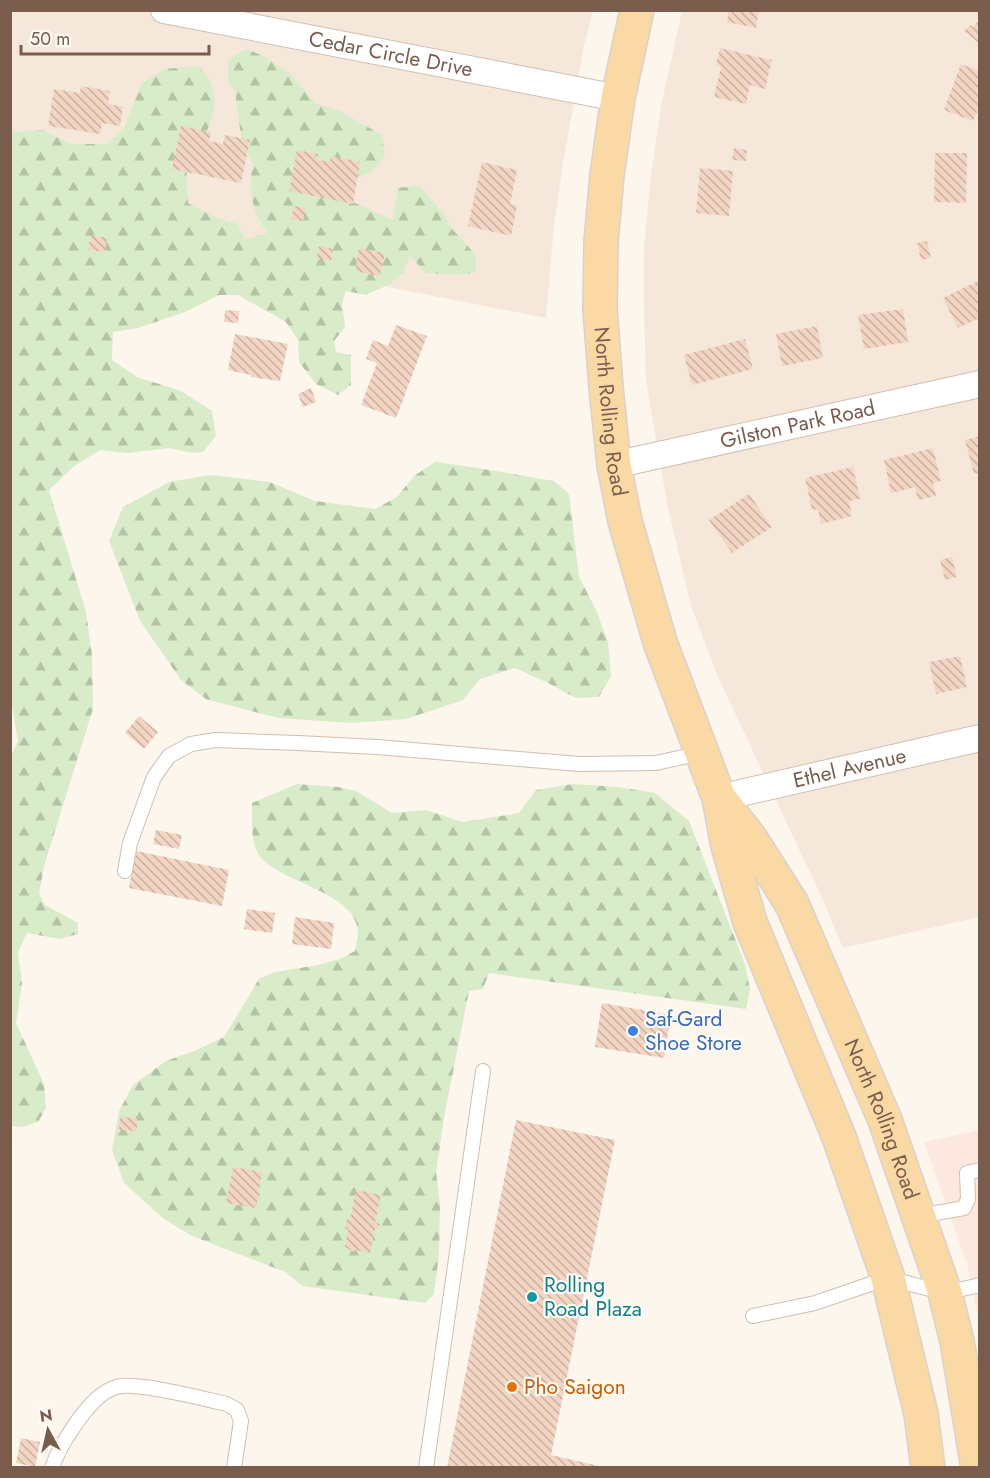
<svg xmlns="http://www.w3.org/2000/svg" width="990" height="1478" font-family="Jost,sans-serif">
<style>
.residential{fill:#f5e8da}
.commercial{fill:#fde8e0}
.forest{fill:url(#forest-firs)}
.building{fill:url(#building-back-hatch)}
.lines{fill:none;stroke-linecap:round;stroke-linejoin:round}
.lane-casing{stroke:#d1beb0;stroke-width:16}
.street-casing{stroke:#d1beb0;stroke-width:28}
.primary-casing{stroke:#dad1cd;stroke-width:36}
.lane{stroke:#fff;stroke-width:14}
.street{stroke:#fff;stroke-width:26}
.primary{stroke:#fbd9a5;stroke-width:33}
.shop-dot{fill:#3f7fe0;stroke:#fffaf3;stroke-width:2}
.culture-dot{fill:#0f9aa8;stroke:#fffaf3;stroke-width:2}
.food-dot{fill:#e8710a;stroke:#fffaf3;stroke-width:2}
.labels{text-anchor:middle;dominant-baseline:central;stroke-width:4.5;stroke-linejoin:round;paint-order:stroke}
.street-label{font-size:21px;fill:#7a5c4d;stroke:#fffaf3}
.shop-label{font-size:21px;fill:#366cbe;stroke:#fffaf3;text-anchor:start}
.culture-label{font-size:21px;fill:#0d838f;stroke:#fffaf3;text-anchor:start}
.food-label{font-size:21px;fill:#c56008;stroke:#fffaf3;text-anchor:start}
</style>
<defs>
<pattern id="forest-firs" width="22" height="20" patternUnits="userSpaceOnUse" patternTransform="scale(1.5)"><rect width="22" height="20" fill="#d8ecc9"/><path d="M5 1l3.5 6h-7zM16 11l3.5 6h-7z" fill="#b4c2a5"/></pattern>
<pattern id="building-back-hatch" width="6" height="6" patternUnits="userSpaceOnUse" patternTransform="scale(1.5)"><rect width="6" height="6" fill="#f3d5c3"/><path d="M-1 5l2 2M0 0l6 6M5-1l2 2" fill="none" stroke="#cab0a1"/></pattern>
</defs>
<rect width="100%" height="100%" fill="#fdf6ec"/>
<g class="residential">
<path d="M 10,11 L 593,11 L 584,46 L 562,169 L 553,236 L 546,318 L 11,213 Z"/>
<path d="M 682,11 L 979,11 L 979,917 L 843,948 L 823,900 L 718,677 L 691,606 L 667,504 L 646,381 L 644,307 L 644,245 L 651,176 L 661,106 Z"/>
</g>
<path class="commercial" d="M 979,1130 L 979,1323 L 967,1264 L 924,1142 Z"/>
<g class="forest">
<path d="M 246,49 L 266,57 L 290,74 L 316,104 L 338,110 L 382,135 L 385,156 L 371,172 L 328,191 L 393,220 L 398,188 L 419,185 L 446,217 L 452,229 L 476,255 L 476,272 L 460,275 L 425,273 L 410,255 L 403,273 L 390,284 L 366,295 L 346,291 L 342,303 L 345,327 L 334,341 L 336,352 L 351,355 L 351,385 L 338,395 L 316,384 L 299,362 L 298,340 L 286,322 L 238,295 L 219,295 L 185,312 L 138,328 L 113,332 L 112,360 L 137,377 L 181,391 L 212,411 L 216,436 L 203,452 L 192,453 L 169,448 L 127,453 L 100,450 L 73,467 L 49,490 L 86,612 L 92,655 L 93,709 L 44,866 L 39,894 L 45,905 L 78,923 L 78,934 L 60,939 L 27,933 L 18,952 L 22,984 L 16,1023 L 44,1084 L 46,1108 L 38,1122 L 22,1127 L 11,1126 L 10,758 L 18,741 L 10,695 L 11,132 L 44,130 L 70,144 L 107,144 L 124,128 L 142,83 L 165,69 L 199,66 C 203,72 210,79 212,86 C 220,113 205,141 186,158 L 188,203 L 212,216 L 238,224 L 245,239 L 267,233 L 255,212 L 250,188 L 253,162 L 242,144 L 235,91 L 228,83 L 228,60 Z"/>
<path d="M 435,462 L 472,467 L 554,481 L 569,494 L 579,577 L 596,610 L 608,642 L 611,676 L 599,697 L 576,698 L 548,683 L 515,668 L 480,679 L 463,700 L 406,719 L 351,723 L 278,718 L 206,699 L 181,680 L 140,621 L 109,541 L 123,507 L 169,482 L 210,475 L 270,482 L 315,501 L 375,509 L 397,497 L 414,476 Z"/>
<path d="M 297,784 L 338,787 L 356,791 L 392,813 L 425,810 L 463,822 L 519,813 L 536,790 L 573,784 L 618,787 L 655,793 L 689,821 L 745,964 L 750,989 L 746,1009 L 489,973 L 483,989 L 469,991 L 445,1112 L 436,1172 L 440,1204 L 439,1255 L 434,1294 L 425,1303 L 302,1286 L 285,1272 L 192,1236 L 164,1219 L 124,1183 L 112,1150 L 119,1111 L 133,1085 L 166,1061 L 194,1051 L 224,1037 L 259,979 L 274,972 L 319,965 L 342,958 L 355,951 C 356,945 358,938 358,932 C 357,893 283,883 261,858 C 250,845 252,818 252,803 Z"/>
</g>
<g class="building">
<path d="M 729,10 L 759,10 L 756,28 L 727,22 Z"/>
<path d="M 980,19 L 980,44 L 964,31 L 970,25 L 973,27 Z"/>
<path d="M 720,48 L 772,60 L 765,89 L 750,85 L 746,104 L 714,97 L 721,67 L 716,65 Z"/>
<path d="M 961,64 L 980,71 L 980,106 L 973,121 L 944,110 Z"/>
<path d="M 81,86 L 110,91 L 108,104 L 123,107 L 120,126 L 102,123 L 100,134 L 48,126 L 54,89 L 80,93 Z"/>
<path d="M 181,126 L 211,132 L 209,141 L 223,144 L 225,135 L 250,140 L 241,183 L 172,169 Z"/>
<path d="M 734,148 L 747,150 L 746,161 L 732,160 Z"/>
<path d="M 297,150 L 318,154 L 317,160 L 330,162 L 331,156 L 360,162 L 353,204 L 289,191 Z"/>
<path d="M 935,153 L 967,153 L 966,203 L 934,202 Z"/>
<path d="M 482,162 L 517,170 L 510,204 L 517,206 L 511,236 L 468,226 Z"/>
<path d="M 700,168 L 733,171 L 729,216 L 696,213 Z"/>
<path d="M 294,206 L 306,208 L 303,221 L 291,219 Z"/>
<path d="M 91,235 L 107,238 L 105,252 L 88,250 Z"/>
<path d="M 927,241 L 931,258 L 921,260 L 917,243 Z"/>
<path d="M 319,246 L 333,249 L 331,261 L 317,258 Z"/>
<path d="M 359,248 L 385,253 L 380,276 L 355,271 Z"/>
<path d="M 980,280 L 980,318 L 958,328 L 943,298 Z"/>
<path d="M 903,309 L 908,342 L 864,349 L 858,315 Z"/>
<path d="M 225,310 L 239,311 L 238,323 L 224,322 Z"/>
<path d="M 396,325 L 427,336 L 396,418 L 361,405 L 377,363 L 366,359 L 373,340 L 388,346 Z"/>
<path d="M 817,326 L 823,358 L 782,366 L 776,334 Z"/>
<path d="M 235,334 L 288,344 L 280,381 L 251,377 L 251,375 L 228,370 Z"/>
<path d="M 745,339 L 753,369 L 692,385 L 684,355 Z"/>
<path d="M 311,388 L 316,402 L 303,407 L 298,394 Z"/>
<path d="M 980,436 L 980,473 L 974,474 L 965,440 Z"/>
<path d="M 933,448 L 941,481 L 933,483 L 936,496 L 918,500 L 915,487 L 891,493 L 884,460 Z"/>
<path d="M 853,467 L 860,499 L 849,501 L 852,516 L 821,524 L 818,509 L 812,510 L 805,478 Z"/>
<path d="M 749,494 L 772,527 L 732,553 L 709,520 Z"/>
<path d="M 952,557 L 957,577 L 945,580 L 940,560 Z"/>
<path d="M 960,656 L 967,687 L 936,694 L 929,662 Z"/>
<path d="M 139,716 L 158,732 L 144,749 L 125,733 Z"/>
<path d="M 156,830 L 182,835 L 179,849 L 153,844 Z"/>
<path d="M 136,851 L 229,870 L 222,906 L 129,888 Z"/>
<path d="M 247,909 L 275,913 L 272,933 L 244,929 Z"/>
<path d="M 295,917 L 334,923 L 331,949 L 292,944 Z"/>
<path d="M 602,1003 L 671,1015 L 664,1058 L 595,1047 Z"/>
<path d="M 120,1117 L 137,1118 L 137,1131 L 119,1130 Z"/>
<path d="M 516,1120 L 615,1140 L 551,1455 L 608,1468 L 447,1468 Z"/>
<path d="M 233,1167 L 262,1172 L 256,1208 L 226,1203 Z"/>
<path d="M 356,1190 L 381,1195 L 375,1223 L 380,1224 L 378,1229 L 375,1229 L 370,1253 L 356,1250 L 354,1252 L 345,1247 L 348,1229 L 345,1229 L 347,1219 L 350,1220 Z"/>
<path d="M 21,1438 L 40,1442 L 35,1467 L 16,1463 Z"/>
</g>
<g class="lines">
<g class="lane-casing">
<g id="lane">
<path d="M 125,871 L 130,843 L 154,777 L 169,756 L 191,744 L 216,740 L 298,743 L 377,747 L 579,764 L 656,763 L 701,753"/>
<path d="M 919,1216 L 964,1208 L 968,1199 L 967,1173 L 980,1170"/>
<path d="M 753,1316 L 815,1303 L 888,1278 L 945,1293 L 980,1285"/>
<path d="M 52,1468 C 59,1447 67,1437 79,1419 C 89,1406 101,1391 117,1387 C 136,1381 204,1399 227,1404 L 237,1410 L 241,1421 L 234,1468"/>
<path d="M 426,1468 L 483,1071"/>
</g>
</g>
<g class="street-casing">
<g id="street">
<path id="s1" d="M 164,10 L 618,98"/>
<path id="s2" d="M 614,465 L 980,384"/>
<path id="s3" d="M 719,798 L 980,738"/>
</g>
</g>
<g class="primary-casing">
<g id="primary">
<path id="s4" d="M 637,10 L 618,98 L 607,175 L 601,242 L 600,309 L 606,387 L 614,465 L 625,521 L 660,642 L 719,798 L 728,846 L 750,922 L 839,1137 L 888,1278 L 921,1414 L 928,1468"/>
<path id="s5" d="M 722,802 L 750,838 L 792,904 L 885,1120 L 945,1293 L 957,1341 L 978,1468"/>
</g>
</g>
<use href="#lane" class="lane"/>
<use href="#street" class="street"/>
<use href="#primary" class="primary"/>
</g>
<circle class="shop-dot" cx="633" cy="1031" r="6"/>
<circle class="culture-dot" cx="532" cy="1297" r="6"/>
<circle class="food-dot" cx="512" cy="1387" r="6"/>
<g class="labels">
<g class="street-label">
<text stroke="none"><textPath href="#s1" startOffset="231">Cedar Circle Drive</textPath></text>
<text stroke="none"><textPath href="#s4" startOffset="405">North Rolling Road</textPath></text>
<text stroke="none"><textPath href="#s2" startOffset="188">Gilston Park Road</textPath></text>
<text stroke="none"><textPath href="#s3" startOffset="134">Ethel Avenue</textPath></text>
<text stroke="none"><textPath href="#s5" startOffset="357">North Rolling Road</textPath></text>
</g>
<g class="shop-label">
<text x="645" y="1019">Saf-Gard<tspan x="645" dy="24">Shoe Store</tspan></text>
</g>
<g class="culture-label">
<text x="544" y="1285">Rolling<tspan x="544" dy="24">Road Plaza</tspan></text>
</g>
<g class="food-label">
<text x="524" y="1387">Pho Saigon</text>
</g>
</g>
<rect width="990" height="1478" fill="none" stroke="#7a5c4d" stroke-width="24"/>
<g transform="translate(48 1430) rotate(352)" stroke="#fffaf3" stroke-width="4.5" paint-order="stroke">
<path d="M0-4.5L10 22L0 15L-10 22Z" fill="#7a5c4d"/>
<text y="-9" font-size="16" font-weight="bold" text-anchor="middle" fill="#7a5c4d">N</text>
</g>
<path d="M21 45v9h188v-9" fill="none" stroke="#7a5c4d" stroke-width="3"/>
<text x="30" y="45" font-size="18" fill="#7a5c4d" stroke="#fffaf3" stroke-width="4.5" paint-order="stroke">50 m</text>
</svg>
